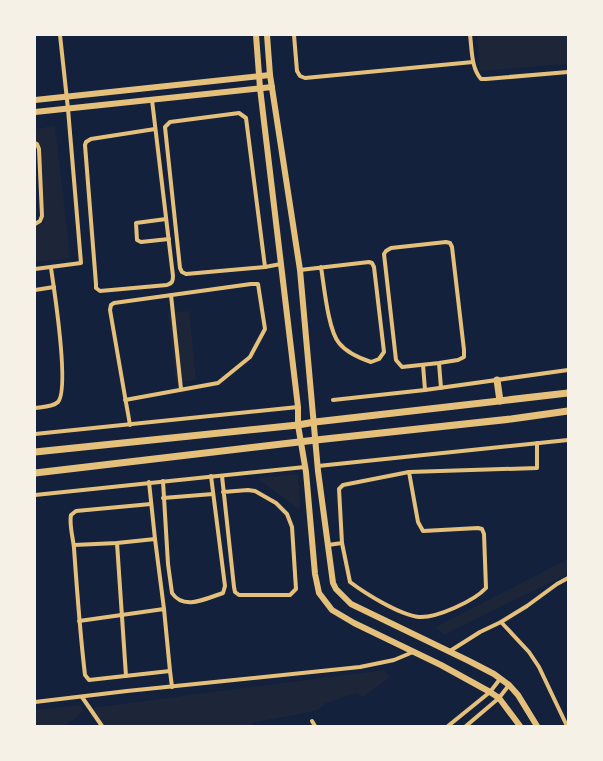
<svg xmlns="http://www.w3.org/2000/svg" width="603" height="761" font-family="'Space Grotesk',sans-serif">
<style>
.green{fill:#1d2539}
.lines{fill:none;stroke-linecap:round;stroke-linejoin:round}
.minor{stroke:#e5c07b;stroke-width:4}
.tertiary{stroke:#e5c07b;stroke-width:6}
.secondary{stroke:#e5c07b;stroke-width:7}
</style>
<rect width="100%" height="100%" fill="#14213d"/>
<g class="green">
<path d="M 477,35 L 568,35 L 568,64 L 480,71 Z"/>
<path d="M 55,126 L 70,258 L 35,262 L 35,225 L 44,224 L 35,129 Z"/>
<path d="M 189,311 L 196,380 L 176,382 L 168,313 Z"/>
<path d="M 298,474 L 300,510 L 257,478 Z"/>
<path d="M 568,559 L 568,574 L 447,633 L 446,635 L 434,628 Z"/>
<path d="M 383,670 L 390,677 L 363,697 L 356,693 L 326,703 L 318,710 L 295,715 L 255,722 L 250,726 L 103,726 L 91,708 Z"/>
<path d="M 81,705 L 83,711 L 65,726 L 35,726 L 35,710 Z"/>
</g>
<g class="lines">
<g class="minor">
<path d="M 294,35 L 297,71 L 300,76 L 305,78 L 473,62"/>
<path d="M 470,35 C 472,49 471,68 481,79 L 486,79 L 568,72"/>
<path d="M 152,100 L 173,276 C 173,282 172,283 167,285 L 100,291 L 96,288 L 96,284 L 85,145 L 86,142 L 91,139 L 155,129"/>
<path d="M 239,113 L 246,118 L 265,267 L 186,274 L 182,272 L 180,268 L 165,127 L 170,122 Z"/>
<path d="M 35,143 L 37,144 L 39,149 L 42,216 L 40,221 L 35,224"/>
<path d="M 166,219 L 136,223 L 137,240 L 141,242 L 169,239"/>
<path d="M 265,267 L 281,264"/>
<path d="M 35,269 L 81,263 L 68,109 L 60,35"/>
<path d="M 300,270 L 369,262 L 372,263 L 374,267 L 384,352 L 379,359 L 371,362 C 359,358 347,353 339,343 C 328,330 324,285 321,267"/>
<path d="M 35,290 L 54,287"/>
<path d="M 171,295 L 181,389"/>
<path d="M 439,363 L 458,360 L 464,357 L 464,350 L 452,247 L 450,243 L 446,242 L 391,248 L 386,251 L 384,254 L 396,360 L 402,367 L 439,363 L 441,388"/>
<path d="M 423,365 L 425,390"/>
<path d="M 125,400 L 218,383 L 250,357 L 265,329 L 258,284 L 251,284 L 114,303 L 111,305 L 110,310 L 124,391 C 126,403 128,413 130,425"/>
<path d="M 333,400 L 425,390 L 568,370"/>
<path d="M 35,408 C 42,407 53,407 58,402 C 70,388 54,289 51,268"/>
<path d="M 35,434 L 298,407"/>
<path d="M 318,466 L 568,440"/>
<path d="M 222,476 L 234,587 L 235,592 L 239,595 L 290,595 L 296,589 L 292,527 L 287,514 L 276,503 L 255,491 L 248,490 L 223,492"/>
<path d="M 163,481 L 168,564 L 172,593 C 184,611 207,598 223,593 L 225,586 L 211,476"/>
<path d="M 35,495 L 305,467"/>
<path d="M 163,498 L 213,494"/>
<path d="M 151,504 L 76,511 L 71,515 C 69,525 73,537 74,548 C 77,591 80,633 85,675 L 89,680 L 170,671 L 172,687"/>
<path d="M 155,539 L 164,609"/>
<path d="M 117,543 L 126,676"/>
<path d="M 342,543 L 350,582 C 366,594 400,615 419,617 C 437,618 474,601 486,588 L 484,534 L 482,529 L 478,528 L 423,531 L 418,522 L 409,472"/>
<path d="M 74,545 L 117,543 L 155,539 L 149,482"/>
<path d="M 328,545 L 342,543 L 339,489 L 343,485 L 409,472 L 537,468 L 537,443"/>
<path d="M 79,621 L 164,609 L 170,671"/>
<path d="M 501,622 L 529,652 L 539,667 L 567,726"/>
<path d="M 450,651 L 480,632 L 501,622 L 527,606 L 557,584 L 568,578"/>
<path d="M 82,697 L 102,726"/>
<path d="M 35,702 L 127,691 L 360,667 L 394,660 L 413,652"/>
<path d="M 312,721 L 315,726"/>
<path d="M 448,726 L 490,692 L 500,679"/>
<path d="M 466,726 L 499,698 L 509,685"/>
</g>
<g class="tertiary">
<path d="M 256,35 L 260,88 L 298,407 L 298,425 L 306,472 L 315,574 L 319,593 L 332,610 L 354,623 L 441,665 L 490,692 L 499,698 L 520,726"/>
<path d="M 267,35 L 270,75 L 300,270 L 318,471 L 333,583 L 336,589 L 351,604 L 469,661 L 494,674 L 509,685 L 518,695 L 537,726"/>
<path d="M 35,100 L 270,75"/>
<path d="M 35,112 L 272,87"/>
</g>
<g class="secondary">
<path d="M 497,380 L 500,401"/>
<path d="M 35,452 L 298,425 L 315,422 L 568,393"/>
<path d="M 35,473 L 316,440 L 511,419 L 568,411"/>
</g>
</g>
<rect width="603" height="761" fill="none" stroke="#f6f1e7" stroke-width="72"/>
</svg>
